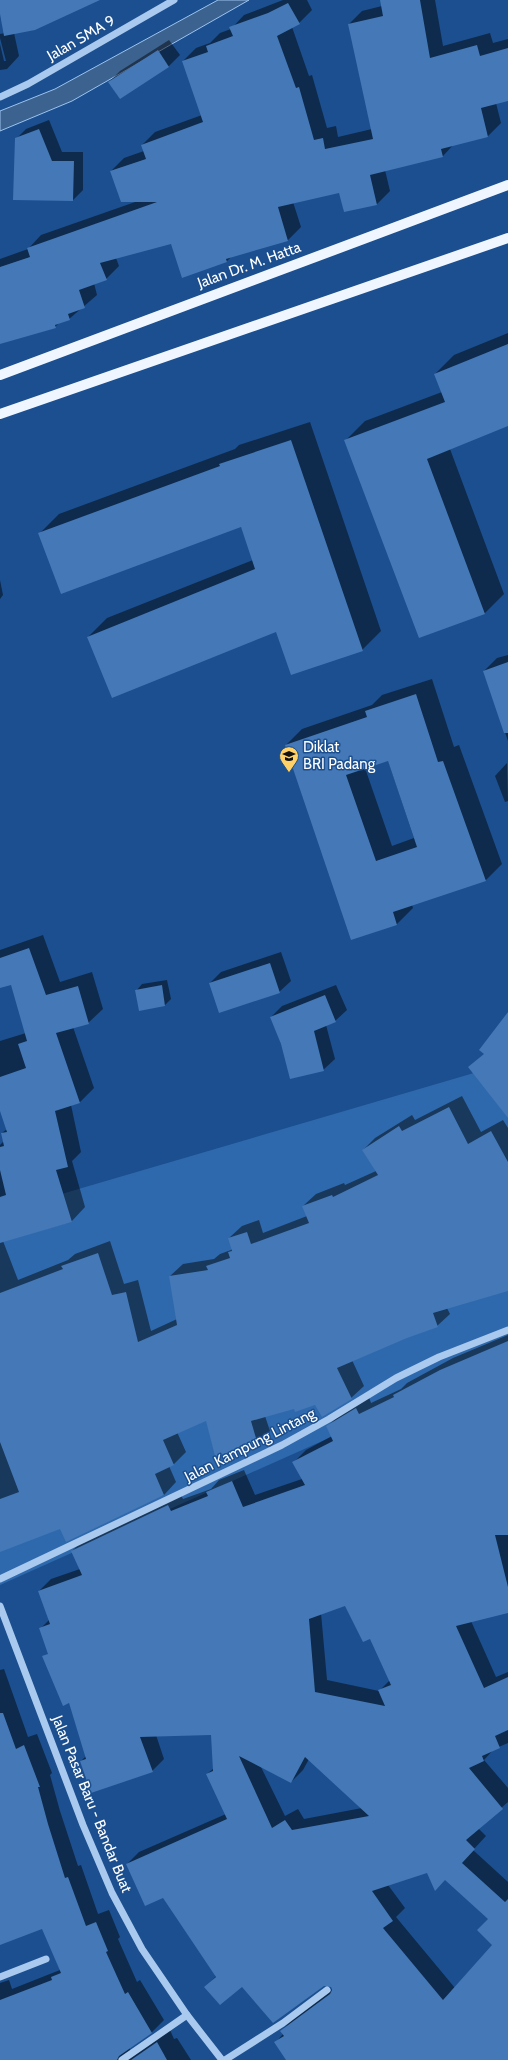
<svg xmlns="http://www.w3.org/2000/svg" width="508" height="2060" font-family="Cabin,sans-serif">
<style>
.green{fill:#2e69ad}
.water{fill:#3c6290;stroke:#9cc4f0}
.shadow{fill:#0007;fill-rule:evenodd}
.building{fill:#4478b7;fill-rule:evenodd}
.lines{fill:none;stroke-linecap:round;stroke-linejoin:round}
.minor{stroke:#a9c9ee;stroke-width:7}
.major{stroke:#f0f6ff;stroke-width:10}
.labels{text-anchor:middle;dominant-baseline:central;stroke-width:3;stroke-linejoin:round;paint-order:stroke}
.street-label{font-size:15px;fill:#fff;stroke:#1b4f8f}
.poi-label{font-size:15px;fill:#fff;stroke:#1b4f8f;text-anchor:start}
</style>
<rect width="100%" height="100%" fill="#1b4f8f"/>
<path class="green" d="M 508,1063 L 508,1358 L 0,1585 L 0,1212 Z"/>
<path class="water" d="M 218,0 L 249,0 L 72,101 L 0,131 L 0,111 L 55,89 Z"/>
<g class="shadow">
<path d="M 0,0 L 95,0 L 14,33 L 19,56 L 7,69 L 0,70 L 0,44 L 4,61 L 6,61 L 0,38 L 0,34 L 5,33 Z"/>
<path d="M 283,0 L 307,0 L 312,10 L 299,23 L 292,27 L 309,76 L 312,75 L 327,128 L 336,126 L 338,137 L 372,129 L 349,24 L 362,11 L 382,6 L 381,0 L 435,0 L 443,46 L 490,33 L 493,43 L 508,39 L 508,100 L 496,103 L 501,123 L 488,136 L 454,144 L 443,156 L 385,170 L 390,191 L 377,204 L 344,211 L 340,192 L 293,202 L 301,227 L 288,240 L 232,256 L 226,262 L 171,243 L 116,258 L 119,266 L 106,279 L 94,283 L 97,295 L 69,319 L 60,322 L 55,327 L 0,343 L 0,259 L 28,249 L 41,235 L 138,201 L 111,171 L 124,158 L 144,151 L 142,145 L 155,132 L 202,115 L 183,61 L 196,48 L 210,43 L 220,33 L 231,29 L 244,15 Z"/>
<path d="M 169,40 L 180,55 L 169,66 L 120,98 L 109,82 L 120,71 Z"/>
<path d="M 49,120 L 62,152 L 83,152 L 83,190 L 73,200 L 16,139 L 26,129 Z"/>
<path d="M 508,333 L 508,425 L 450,449 L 504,594 L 485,613 L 420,637 L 346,440 L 365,421 L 442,392 L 435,374 L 454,355 Z"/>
<path d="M 310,422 L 381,631 L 362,650 L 277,631 L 88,637 L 107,618 L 253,560 L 241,526 L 40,533 L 59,514 L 235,449 L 239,445 Z"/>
<path d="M 0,580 L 3,595 L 0,599 Z"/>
<path d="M 508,655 L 508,741 L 484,671 L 497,658 Z"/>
<path d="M 432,679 L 454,747 L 459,745 L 502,864 L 486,880 L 412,905 L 413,908 L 397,924 L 352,939 L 286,745 L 302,729 L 372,705 L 382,695 ZM 388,760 L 414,838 L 392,846 L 365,768 Z"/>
<path d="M 507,763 L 508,801 L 505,802 L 495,776 Z"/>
<path d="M 43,935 L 60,982 L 92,972 L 103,1009 L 88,1023 L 73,1027 L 94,1088 L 80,1102 L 71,1105 L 81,1152 L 72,1161 L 85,1207 L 71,1222 L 3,1241 L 18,1280 L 68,1260 L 75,1254 L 110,1241 L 124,1284 L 138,1280 L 151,1331 L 177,1319 L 170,1276 L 183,1264 L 214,1259 L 220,1254 L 231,1250 L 233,1248 L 229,1238 L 242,1226 L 259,1220 L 263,1233 L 307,1216 L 303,1206 L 316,1194 L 344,1183 L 345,1185 L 376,1171 L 363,1150 L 375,1138 L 412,1115 L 415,1120 L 462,1096 L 481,1132 L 503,1120 L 508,1128 L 508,1290 L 447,1308 L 450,1314 L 437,1326 L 406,1337 L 352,1360 L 364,1386 L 351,1398 L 294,1408 L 265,1416 L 270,1431 L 258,1444 L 216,1455 L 206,1419 L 177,1432 L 186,1452 L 174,1464 L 169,1466 L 176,1482 L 164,1495 L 0,1546 L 0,1145 L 4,1141 L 2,1133 L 7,1129 L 0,1108 L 0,1041 L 26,1033 L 12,983 L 0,987 L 0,950 Z"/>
<path d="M 281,952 L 291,981 L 279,992 L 210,983 L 221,972 Z"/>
<path d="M 167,980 L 171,999 L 165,1005 L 140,1010 L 137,990 L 142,984 Z"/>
<path d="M 336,985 L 347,1010 L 335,1021 L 326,1025 L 335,1059 L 323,1070 L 281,1043 L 271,1017 L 282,1006 Z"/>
<path d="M 508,1335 L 508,1612 L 471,1621 L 496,1677 L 508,1672 L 508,1743 L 494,1749 L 484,1760 L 508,1788 L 508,1802 L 478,1828 L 486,1836 L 473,1850 L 508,1882 L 508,2060 L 287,2060 L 276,2042 L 283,2034 L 281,2031 L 293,2019 L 331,1991 L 332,1986 L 206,1987 L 216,1976 L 163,1897 L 127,1864 L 139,1852 L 226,1814 L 207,1774 L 214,1768 L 212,1734 L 156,1735 L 164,1759 L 152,1771 L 81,1761 L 86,1756 L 69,1702 L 50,1658 L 42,1627 L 49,1620 L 39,1591 L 51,1579 L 80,1569 L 72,1551 L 84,1539 L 180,1493 L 183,1499 L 211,1489 L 219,1480 L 244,1470 L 255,1495 L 302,1479 L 294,1462 L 306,1450 L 332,1436 L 327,1427 L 339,1415 L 369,1397 L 371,1403 L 401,1389 L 407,1383 L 453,1358 ZM 345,1605 L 370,1637 L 390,1680 L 379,1691 L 327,1680 L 321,1613 ZM 309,1759 L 362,1808 L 304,1819 L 298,1809 L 285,1816 L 261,1767 L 291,1782 L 303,1770 ZM 428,1872 L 445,1879 L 489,1919 L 493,1945 L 455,1988 L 396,1917 L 405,1908 L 388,1885 Z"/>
<path d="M 4,1669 L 28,1737 L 37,1734 L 52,1773 L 50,1775 L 60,1811 L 78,1866 L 81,1865 L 98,1914 L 109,1910 L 120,1937 L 118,1939 L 137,1982 L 140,1980 L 164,2020 L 151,2033 L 130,2047 L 130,2050 L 133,2052 L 170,2030 L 174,2039 L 177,2038 L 191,2060 L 0,2060 L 0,1983 L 9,1980 L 12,1989 L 60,1970 L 43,1928 L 0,1910 L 0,1670 Z"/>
</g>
<g class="building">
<path d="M 0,0 L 100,0 L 35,30 L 4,36 L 0,14 Z"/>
<path d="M 380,0 L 420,0 L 430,58 L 477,45 L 480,56 L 508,48 L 508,101 L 481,108 L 488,137 L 441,149 L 443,157 L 370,175 L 377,205 L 344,212 L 339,193 L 278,207 L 288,241 L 226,259 L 227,262 L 182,278 L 171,244 L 100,263 L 107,280 L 79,290 L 85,308 L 68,314 L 70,320 L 55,325 L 56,328 L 0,344 L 0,267 L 30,257 L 27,248 L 157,202 L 121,202 L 110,171 L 146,159 L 141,145 L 203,122 L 182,61 L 208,52 L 206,46 L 233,36 L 229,27 L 268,13 L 288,3 L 300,24 L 277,36 L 296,88 L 299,87 L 314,140 L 323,138 L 325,149 L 373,139 L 348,24 L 383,16 Z"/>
<path d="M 158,50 L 169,67 L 120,99 L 108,82 Z"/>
<path d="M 39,129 L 52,161 L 74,161 L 73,201 L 13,200 L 15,138 Z"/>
<path d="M 508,344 L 508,426 L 427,459 L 485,614 L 419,638 L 344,440 L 445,402 L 434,374 Z"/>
<path d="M 291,440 L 363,651 L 291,675 L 276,632 L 112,698 L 87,637 L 255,569 L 241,527 L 61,594 L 38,533 L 220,466 L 219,464 Z"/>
<path d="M 508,662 L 508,733 L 504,733 L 483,671 Z"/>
<path d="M 416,694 L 438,762 L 443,761 L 486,881 L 393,912 L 397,925 L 351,940 L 285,745 L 367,717 L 365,711 ZM 388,761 L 417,847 L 376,861 L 346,775 Z"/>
<path d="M 29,948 L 46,995 L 78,986 L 89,1024 L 56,1033 L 80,1103 L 55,1111 L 68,1167 L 56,1170 L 72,1222 L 0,1243 L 0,1197 L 6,1195 L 0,1170 L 0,1147 L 4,1146 L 1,1133 L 7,1132 L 0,1111 L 0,1077 L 26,1068 L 18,1044 L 27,1041 L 11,985 L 0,988 L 0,958 Z"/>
<path d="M 270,963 L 280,993 L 219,1013 L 209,983 Z"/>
<path d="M 162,985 L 165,1006 L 139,1011 L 135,990 Z"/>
<path d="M 325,995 L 336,1022 L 314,1031 L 324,1071 L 290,1079 L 281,1044 L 270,1017 Z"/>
<path d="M 508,1012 L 508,1118 L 468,1067 L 484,1054 L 479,1050 Z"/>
<path d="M 449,1107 L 468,1144 L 491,1131 L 508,1162 L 508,1291 L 433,1313 L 438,1327 L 407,1338 L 337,1368 L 352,1399 L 322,1417 L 315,1405 L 295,1412 L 294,1409 L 251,1421 L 258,1445 L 215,1456 L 206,1421 L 163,1440 L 174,1465 L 155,1474 L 164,1495 L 66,1542 L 60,1529 L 0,1552 L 0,1499 L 19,1492 L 0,1442 L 0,1293 L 63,1269 L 61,1266 L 98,1253 L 112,1295 L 126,1292 L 138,1342 L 177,1325 L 169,1276 L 208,1270 L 206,1266 L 230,1258 L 228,1252 L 232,1251 L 228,1238 L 247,1232 L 251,1244 L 309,1223 L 302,1206 L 332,1195 L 333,1197 L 378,1175 L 362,1150 L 399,1126 L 402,1131 Z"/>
<path d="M 508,1341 L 508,1535 L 495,1535 L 508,1587 L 508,1613 L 456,1626 L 484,1688 L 508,1677 L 508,1730 L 495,1736 L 500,1748 L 482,1756 L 484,1761 L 469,1768 L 503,1809 L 466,1840 L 475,1849 L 462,1863 L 505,1902 L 508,1899 L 508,2060 L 286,2060 L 274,2042 L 284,2036 L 280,2031 L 330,1994 L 332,1990 L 331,1987 L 324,1986 L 273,2023 L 242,1987 L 220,2005 L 204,1987 L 216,1977 L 163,1898 L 145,1906 L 126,1864 L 227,1819 L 206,1774 L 213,1771 L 211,1735 L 140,1737 L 153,1772 L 91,1793 L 80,1761 L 86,1759 L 69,1703 L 63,1706 L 42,1656 L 48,1654 L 39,1628 L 50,1624 L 38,1591 L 82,1575 L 71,1551 L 168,1505 L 171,1511 L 208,1496 L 206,1492 L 232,1481 L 243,1507 L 305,1485 L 292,1462 L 333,1441 L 326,1426 L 356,1408 L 359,1414 L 394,1397 L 393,1395 L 440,1370 ZM 345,1606 L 363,1642 L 370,1639 L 391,1685 L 378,1690 L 385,1706 L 315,1692 L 309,1619 ZM 239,1756 L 291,1783 L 305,1757 L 369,1816 L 292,1830 L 285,1820 L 272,1828 ZM 427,1873 L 435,1891 L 445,1880 L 488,1919 L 477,1930 L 492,1945 L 443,2000 L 383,1928 L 393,1921 L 372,1891 Z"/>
<path d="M 0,1713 L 3,1713 L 16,1749 L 24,1745 L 40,1787 L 38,1787 L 48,1824 L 65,1878 L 68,1877 L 86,1926 L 96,1922 L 108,1951 L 106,1952 L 125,1994 L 128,1992 L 152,2033 L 119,2056 L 117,2060 L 0,2060 L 0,2000 L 52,1980 L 51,1977 L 61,1973 L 42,1929 L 0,1945 Z"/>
<path d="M 157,2042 L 167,2060 L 131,2060 Z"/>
</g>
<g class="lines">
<g class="minor">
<path d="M 0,97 L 28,84 L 174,0"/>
<path d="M 0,1579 L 282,1445 L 329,1419 L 396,1378 L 439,1357 L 508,1330"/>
<path d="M 0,1606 L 83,1825 L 112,1893 L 142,1949 L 187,2015 L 222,2060"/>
<path d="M 0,1977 L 46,1959"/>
<path d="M 122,2060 L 187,2015"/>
<path d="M 225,2060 L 283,2023 L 327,1990"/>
</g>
<g class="major">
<path d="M 0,375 L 508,185"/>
<path d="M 0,414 L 508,238"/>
</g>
</g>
<defs>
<g id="school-pin" transform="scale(1)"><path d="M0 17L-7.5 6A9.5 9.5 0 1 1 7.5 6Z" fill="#ffd166" stroke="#1b4f8f"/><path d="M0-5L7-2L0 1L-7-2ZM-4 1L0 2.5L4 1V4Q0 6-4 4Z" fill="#111"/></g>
</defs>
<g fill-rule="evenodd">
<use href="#school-pin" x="289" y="756"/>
</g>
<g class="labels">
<g class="street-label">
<text transform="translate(81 38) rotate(-30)">Jalan SMA 9</text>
<text transform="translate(249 265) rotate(-20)">Jalan Dr. M. Hatta</text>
<text transform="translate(250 1445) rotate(-27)">Jalan Kampung Lintang</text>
<text transform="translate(92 1804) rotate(68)">Jalan Pasar Baru - Bandar Buat</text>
</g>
<g class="poi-label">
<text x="303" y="747">Diklat<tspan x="303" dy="17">BRI Padang</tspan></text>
</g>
</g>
</svg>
